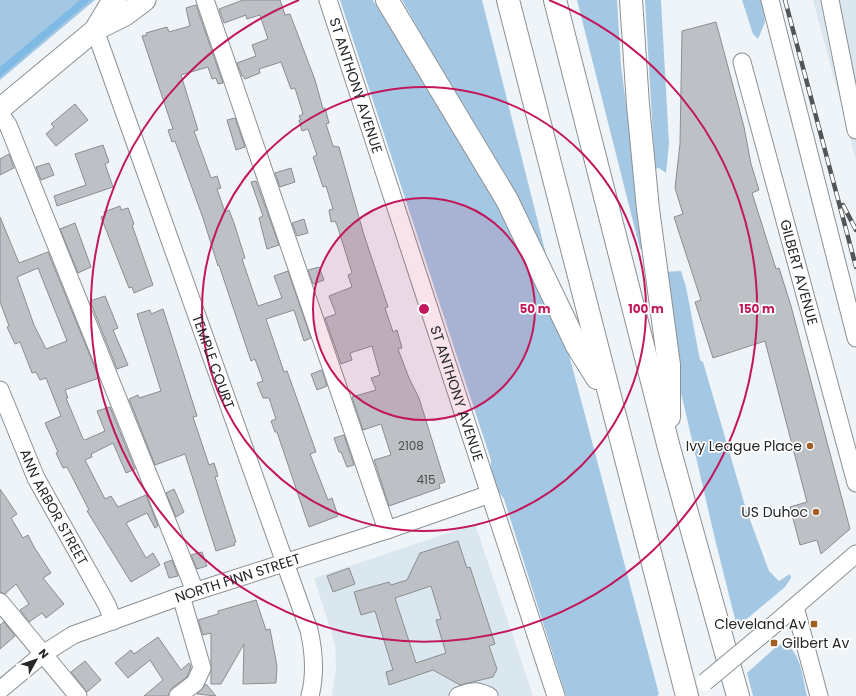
<svg xmlns="http://www.w3.org/2000/svg" width="856" height="696" font-family="Poppins,sans-serif">
<style>
.built{fill:#dbe7ef}
.green{fill:#a4c8e3}
.forest{fill:#7fbae4}
.building{fill:#bdc1c5;stroke:#8a8e92;fill-rule:evenodd}
.lines{fill:none;stroke-linecap:round;stroke-linejoin:round}
.minor-casing{stroke:#8c9093;stroke-width:19}
.major-casing{stroke:#8c9093;stroke-width:23}
.highway-casing{stroke:#8c9093;stroke-width:24}
.minor{stroke:#fff;stroke-width:17}
.major{stroke:#fff;stroke-width:21}
.highway{stroke:#fff;stroke-width:22}
.rail-casing{stroke:#525456;stroke-width:4.5}
.rail{stroke:#fff;stroke-width:3;stroke-dasharray:9;stroke-linecap:butt}
.minor-bridge-casing{stroke:#8c9093;stroke-width:19;stroke-linecap:butt}
.minor-bridge{stroke:#fff;stroke-width:17}
.ring{fill:none;stroke:#c2185b;stroke-width:2}
.poi-dot{fill:#9e6025;stroke:#fff;stroke-width:1.5}
.labels{text-anchor:middle;dominant-baseline:central;stroke-width:3.5;stroke-linejoin:round;paint-order:stroke}
.number-label{font-size:12px;fill:#4b4d4f}
.street-label{font-size:14px;fill:#252628;stroke:#fff}
.poi-label{font-size:14px;fill:#252628;stroke:#fff;text-anchor:end}
.centre{fill:#c2185b;stroke:#fff;stroke-width:2}
.ring-label{font-size:12px;text-anchor:middle;font-weight:bold;fill:#c2185b;stroke:#fff;stroke-width:3.5;stroke-linejoin:round;paint-order:stroke}
</style>
<rect width="100%" height="100%" fill="#eff4f8"/>
<g class="built">
<path d="M 813,0 L 856,0 L 856,160 Z"/>
<path d="M 475,524 L 533,696 L 332,696 L 336,668 L 335,644 L 314,578 Z"/>
</g>
<g class="green">
<path d="M 0,0 L 95,0 L 0,80 Z"/>
<path d="M 340,0 L 373,0 L 503,205 L 564,336 L 659,694 L 657,696 L 566,696 L 504,499 C 496,488 490,473 491,460 Z"/>
<path d="M 402,0 L 482,0 L 547,258 Z"/>
<path d="M 577,0 L 617,0 L 621,66 L 645,248 L 640,249 Z"/>
<path d="M 645,0 L 661,0 L 669,144 L 666,173 L 659,168 L 655,169 Z"/>
<path d="M 742,0 L 762,0 L 765,22 L 758,39 L 753,34 Z"/>
<path d="M 681,271 L 686,287 L 700,360 L 703,362 L 746,509 L 769,571 L 779,581 L 790,574 L 791,578 L 785,587 L 737,627 L 715,539 L 675,367 L 662,272 Z"/>
<path d="M 784,643 C 801,651 803,680 807,696 L 753,696 L 747,673 L 777,646 Z"/>
</g>
<path class="forest" d="M 80,0 L 91,0 L 0,77 L 0,67 Z"/>
<g class="building">
<path d="M 243,0 L 280,0 L 285,15 L 290,14 L 315,80 L 323,109 L 325,108 L 329,123 L 326,124 L 333,146 L 339,147 L 364,235 L 388,307 L 385,308 L 393,332 L 397,330 L 402,348 L 398,349 L 409,378 L 419,398 L 445,482 L 439,484 L 440,488 L 389,506 L 374,460 L 391,455 L 381,424 L 363,430 L 352,397 L 376,390 L 371,378 L 380,375 L 372,346 L 350,353 L 352,360 L 341,364 L 325,318 L 336,314 L 329,296 L 352,287 L 348,275 L 352,273 L 337,225 L 335,221 L 331,222 L 329,210 L 333,209 L 326,186 L 323,187 L 313,157 L 317,155 L 308,129 L 302,131 L 299,120 L 301,120 L 299,116 L 303,114 L 295,88 L 291,89 L 281,62 L 259,69 L 260,73 L 245,79 L 243,76 L 242,76 L 237,63 L 256,56 L 252,45 L 268,39 L 260,15 L 247,19 L 246,15 L 224,23 L 219,9 Z"/>
<path d="M 196,5 L 223,83 L 218,84 L 216,78 L 212,79 L 208,67 L 181,75 L 198,130 L 194,131 L 211,178 L 217,176 L 221,188 L 217,189 L 225,212 L 229,210 L 234,223 L 245,258 L 242,259 L 258,306 L 282,298 L 274,276 L 288,271 L 311,338 L 304,341 L 294,310 L 266,319 L 284,372 L 287,371 L 316,452 L 310,454 L 328,500 L 332,498 L 338,516 L 309,527 L 277,432 L 275,432 L 271,421 L 276,419 L 269,398 L 263,398 L 257,383 L 263,381 L 255,359 L 251,361 L 219,265 L 218,266 L 214,253 L 203,218 L 175,141 L 172,142 L 168,130 L 173,129 L 142,36 L 147,35 L 146,33 L 167,27 L 169,32 L 190,26 L 186,8 Z"/>
<path d="M 716,22 L 744,127 L 751,164 L 759,190 L 752,193 L 776,269 L 779,268 L 791,306 L 850,529 L 821,554 L 817,540 L 800,545 L 790,507 L 807,502 L 765,341 L 713,358 L 695,302 L 701,300 L 674,217 L 683,214 L 675,188 L 680,144 L 682,31 Z"/>
<path d="M 75,104 L 88,120 L 56,146 L 46,134 L 54,127 L 51,124 Z"/>
<path d="M 235,118 L 245,147 L 236,150 L 227,120 Z"/>
<path d="M 103,145 L 109,162 L 105,164 L 113,187 L 57,206 L 54,196 L 86,185 L 75,154 Z"/>
<path d="M 9,154 L 14,168 L 0,175 L 0,159 Z"/>
<path d="M 49,163 L 54,175 L 41,180 L 36,167 Z"/>
<path d="M 291,168 L 295,182 L 280,187 L 275,173 Z"/>
<path d="M 256,181 L 279,245 L 267,249 L 259,218 L 263,216 L 251,182 Z"/>
<path d="M 120,206 L 121,210 L 128,208 L 134,224 L 132,225 L 153,285 L 134,293 L 132,287 L 129,288 L 101,217 L 105,216 L 104,212 Z"/>
<path d="M 0,217 L 19,263 L 48,252 L 99,378 L 65,390 L 68,398 L 66,398 L 83,439 L 85,440 L 105,431 L 97,411 L 110,407 L 135,469 L 126,473 L 113,443 L 91,454 L 92,457 L 85,460 L 105,499 L 111,496 L 118,507 L 146,495 L 158,526 L 155,528 L 147,513 L 126,523 L 146,558 L 153,553 L 160,565 L 131,582 L 87,511 L 89,510 L 67,467 L 63,468 L 56,453 L 58,452 L 45,423 L 61,416 L 46,378 L 40,380 L 36,372 L 32,373 L 20,342 L 15,344 L 7,327 L 9,326 L 0,302 ZM 38,268 L 67,341 L 46,349 L 34,325 L 17,277 Z"/>
<path d="M 304,219 L 308,233 L 297,236 L 292,223 Z"/>
<path d="M 75,223 L 91,267 L 78,273 L 60,229 Z"/>
<path d="M 319,267 L 324,280 L 313,284 L 308,270 Z"/>
<path d="M 105,296 L 118,328 L 113,330 L 128,365 L 117,369 L 90,301 Z"/>
<path d="M 163,309 L 197,416 L 193,417 L 209,465 L 214,463 L 218,476 L 215,477 L 236,542 L 234,543 L 235,545 L 216,551 L 185,454 L 155,465 L 129,399 L 138,395 L 139,398 L 161,391 L 137,314 L 150,310 L 151,314 Z"/>
<path d="M 322,370 L 327,386 L 317,390 L 311,374 Z"/>
<path d="M 344,435 L 354,465 L 347,467 L 341,452 L 339,452 L 334,438 Z"/>
<path d="M 0,489 L 17,514 L 11,518 L 23,538 L 28,535 L 34,547 L 51,573 L 43,578 L 64,604 L 46,618 L 42,613 L 29,622 L 20,610 L 29,604 L 16,584 L 5,594 L 0,592 Z"/>
<path d="M 174,489 L 184,512 L 176,517 L 166,493 Z"/>
<path d="M 458,541 L 467,568 L 470,567 L 495,644 L 489,646 L 497,669 L 493,677 L 460,685 L 433,670 L 389,685 L 386,672 L 393,670 L 375,611 L 361,615 L 354,592 L 389,582 L 391,585 L 407,580 L 420,553 ZM 431,586 L 441,619 L 436,620 L 446,653 L 416,663 L 395,598 Z"/>
<path d="M 202,552 L 207,566 L 197,569 L 191,555 Z"/>
<path d="M 172,560 L 178,576 L 169,578 L 164,563 Z"/>
<path d="M 349,568 L 355,584 L 333,592 L 327,576 Z"/>
<path d="M 256,600 L 266,630 L 270,629 L 277,666 L 276,683 L 243,684 L 244,644 L 221,684 L 211,684 L 211,633 L 203,635 L 198,620 L 218,614 L 218,611 Z"/>
<path d="M 4,622 L 15,636 L 0,649 L 0,625 Z"/>
<path d="M 158,637 L 181,670 L 189,663 L 191,667 L 187,677 L 172,688 L 168,696 L 144,696 L 163,680 L 150,660 L 128,678 L 115,663 L 131,650 L 134,654 Z"/>
<path d="M 85,661 L 101,680 L 87,692 L 71,672 Z"/>
<path d="M 206,684 L 216,696 L 197,694 Z"/>
</g>
<g class="lines">
<g class="minor-casing">
<g id="minor">
<path d="M 205,0 L 387,530"/>
<path id="s1" d="M 328,0 L 556,696"/>
<path d="M 770,0 L 856,338"/>
<path d="M 830,0 L 856,130"/>
<path id="s2" d="M 95,30 L 309,630 C 314,652 316,673 310,696"/>
<path id="s3" d="M 742,62 L 856,483"/>
<path d="M 0,114 L 8,125 L 195,591"/>
<path id="s4" d="M 0,390 L 36,478 L 107,605 L 113,621"/>
<path d="M 0,602 L 78,696"/>
<path d="M 795,607 L 819,696"/>
<path d="M 770,628 L 856,554"/>
<path id="s5" d="M 0,690 L 43,654 L 73,635 L 181,596 L 387,530 L 490,494"/>
<path d="M 178,696 L 195,683 L 202,668 L 181,596"/>
<path d="M 458,696 C 470,691 477,690 489,696"/>
</g>
</g>
<g class="major-casing">
<g id="major">
<path d="M 95,30 L 110,5 L 116,0"/>
<path d="M 0,109 L 95,30 L 125,15 L 145,0"/>
</g>
</g>
<g class="highway-casing">
<g id="highway">
<path d="M 387,0 L 507,200 L 577,346 L 597,378"/>
<path d="M 508,0 L 687,696"/>
<path d="M 555,0 L 669,448 L 738,696"/>
<path d="M 631,0 L 638,105 L 648,209 L 669,365 L 669,417"/>
</g>
</g>
<use href="#minor" class="minor"/>
<use href="#major" class="major"/>
<use href="#highway" class="highway"/>
<g class="rail-casing">
<g id="rail">
<path d="M 785,0 L 856,267"/>
<path d="M 843,205 L 856,230"/>
</g>
</g>
<use href="#rail" class="rail"/>
<g class="minor-bridge-casing">
<path id="minor-bridge" d="M 705,682 L 770,628"/>
</g>
<use href="#minor-bridge" class="minor-bridge"/>
</g>
<circle cx="424" cy="309" r="111" fill="#c2185b" fill-opacity=".12"/>
<g class="ring">
<circle cx="424" cy="309" r="111"/>
<circle cx="424" cy="309" r="222"/>
<path d="M549 0A333 333 0 1 1 299 0"/>
</g>
<g class="poi-dot">
<circle cx="810" cy="446" r="4"/>
<circle cx="816" cy="512" r="4"/>
<rect x="810" y="620" width="8" height="8" rx="2"/>
<rect x="770" y="639" width="8" height="8" rx="2"/>
</g>
<g class="labels">
<g class="number-label">
<text x="411" y="445">2108</text>
<text x="426" y="479">415</text>
</g>
<g class="street-label">
<text stroke="none"><textPath href="#s1" startOffset="90">ST ANTHONY AVENUE</textPath></text>
<text stroke="none"><textPath href="#s3" startOffset="218">GILBERT AVENUE</textPath></text>
<text stroke="none"><textPath href="#s2" startOffset="352">TEMPLE COURT</textPath></text>
<text stroke="none"><textPath href="#s1" startOffset="414">ST ANTHONY AVENUE</textPath></text>
<text stroke="none"><textPath href="#s4" startOffset="129">ANN ARBOR STREET</textPath></text>
<text stroke="none"><textPath href="#s5" startOffset="266">NORTH FINN STREET</textPath></text>
</g>
<g class="poi-label">
<text x="802" y="446">Ivy League Place</text>
<text x="808" y="512">US Duhoc</text>
<text x="806" y="624">Cleveland Av</text>
<text x="782" y="643" text-anchor="start">Gilbert Av</text>
</g>
</g>
<circle cx="424" cy="309" r="6" class="centre"/>
<g class="ring-label">
<text x="535" y="313">50 m</text>
<text x="646" y="313">100 m</text>
<text x="757" y="313">150 m</text>
</g>
<g transform="translate(36 660) rotate(50)" stroke="#ffffff" stroke-width="3" paint-order="stroke">
<path d="M0-3L7 15L0 10L-7 15Z" fill="#252628"/>
<text y="-6" font-size="11" font-weight="bold" text-anchor="middle" fill="#252628">N</text>
</g>
</svg>
